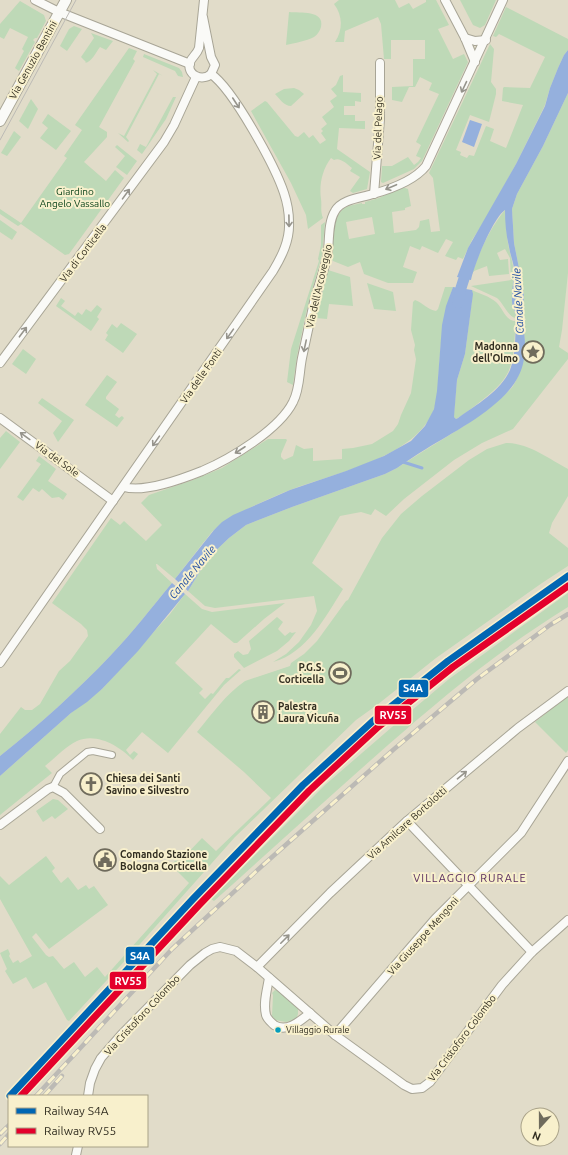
<svg xmlns="http://www.w3.org/2000/svg" width="568" height="1155" font-family="Ubuntu,sans-serif">
<style>
.green{fill:#bed9b7;fill-rule:evenodd}
.water{fill:#95b0dd}
.lines{fill:none;stroke-linecap:round;stroke-linejoin:round}
.stream{stroke:#95b0dd;stroke-width:3}
.canal{stroke:#95b0dd;stroke-width:11}
.pedestrian-casing{stroke:#a8a596;stroke-width:8}
.minor-casing{stroke:#a8a596;stroke-width:10}
.tertiary-casing{stroke:#a8a596;stroke-width:12}
.pedestrian{stroke:#fafaf7;stroke-width:6}
.minor{stroke:#fafaf7;stroke-width:8}
.tertiary{stroke:#fafaf7;stroke-width:10}
.tram{stroke:#bcbab5;stroke-width:1}
.rail-casing{stroke:#bcbab5;stroke-width:4.5}
.rail{stroke:#f8f0cc;stroke-width:3;stroke-dasharray:9;stroke-linecap:butt}
.rail-1-casing{stroke:#f8f0cc;stroke-width:10}
.rail-2-casing{stroke:#f8f0cc;stroke-width:10}
.rail-1{stroke:#0066b3;stroke-width:7}
.rail-2{stroke:#e4002b;stroke-width:7}
.oneway{stroke:#96948c}
.bus-dot{fill:#059dbd;stroke:#f8f0cc;stroke-width:1.5}
.labels{text-anchor:middle;dominant-baseline:central;stroke-width:4;stroke-linejoin:round;paint-order:stroke}
.bus-label{font-size:9px;fill:#322e21;stroke:#f8f0cc;text-anchor:start}
.street-label{font-size:10px;fill:#322e21;stroke:#f8f0cc}
.park-label{font-size:10px;fill:#084118;stroke:#f8f0cc}
.poi-label{font-size:10px;font-weight:bold;fill:#322e21;stroke:#f8f0cc;text-anchor:start}
.water-label{font-size:11px;font-style:italic;fill:#204ea4;stroke:#f8f0cc}
.neighbourhood-label{font-size:11px;letter-spacing:1px;fill:#572a5d;stroke:#f8f0cc}
.line-badge{stroke:#f8f0cc;stroke-width:1.5}
.badge-label{font-size:11px;text-anchor:middle;font-weight:bold;fill:#fff}
</style>
<rect width="100%" height="100%" fill="#e1dcc9"/>
<g class="green">
<path d="M 339,0 L 395,0 L 399,8 L 409,3 L 413,9 L 426,2 L 426,0 L 436,0 L 449,25 L 438,29 L 453,59 L 464,54 L 468,62 L 422,161 L 414,169 L 383,183 L 381,182 L 382,166 L 392,166 L 408,157 L 414,165 L 418,162 L 421,158 L 416,156 L 421,145 L 416,142 L 439,94 L 429,90 L 432,83 L 420,77 L 415,87 L 409,87 L 402,102 L 392,100 L 392,87 L 413,86 L 413,59 L 425,59 L 425,40 L 391,40 L 391,59 L 384,59 L 381,24 L 378,17 L 345,31 L 344,42 L 335,42 C 343,30 343,16 334,4 Z"/>
<path d="M 460,0 L 496,0 L 485,25 L 480,28 L 473,25 Z"/>
<path d="M 20,1 L 44,15 L 46,21 L 37,38 L 35,38 L 33,40 L 35,42 L 19,71 L 15,68 L 24,51 L 22,49 L 28,37 L 10,28 L 4,39 L 0,37 L 0,24 Z"/>
<path d="M 506,7 L 568,39 L 568,50 L 564,55 L 558,68 L 550,88 L 545,105 L 516,164 L 487,217 L 472,240 L 463,259 L 458,257 L 456,260 L 445,256 L 453,242 L 446,239 L 438,253 L 422,246 L 420,250 L 410,246 L 403,267 L 417,272 L 413,283 L 388,283 L 364,274 L 360,262 L 348,267 L 333,261 L 331,257 C 333,242 331,216 346,207 C 351,205 357,204 362,203 L 362,204 L 365,204 L 365,202 L 379,198 L 402,187 L 408,189 L 411,206 L 405,208 L 405,210 L 392,212 L 394,233 L 416,230 L 419,227 L 420,221 L 429,219 L 431,232 L 440,231 L 433,178 L 429,173 L 490,44 L 494,49 L 491,82 L 496,89 L 496,94 L 489,122 L 470,115 L 456,150 L 461,152 L 460,155 L 467,158 L 469,155 L 474,156 L 486,126 L 494,129 L 490,141 L 506,148 L 523,105 L 502,101 L 503,88 L 504,87 L 530,88 L 545,57 L 499,34 L 496,37 L 493,36 ZM 372,217 L 375,234 L 349,239 L 346,222 Z"/>
<path d="M 289,12 C 300,13 325,10 321,27 C 320,31 317,35 314,37 C 306,41 295,43 286,45 Z"/>
<path d="M 74,26 L 82,29 L 67,51 L 60,46 L 69,29 Z"/>
<path d="M 91,33 L 113,41 L 106,50 L 100,47 C 96,52 92,62 85,63 L 86,62 L 81,57 L 94,38 Z"/>
<path d="M 129,48 L 137,51 L 133,59 L 135,61 L 99,127 L 107,132 L 107,137 L 84,162 L 106,181 L 115,170 L 124,178 L 69,254 L 65,255 L 21,224 L 18,226 L 0,214 L 0,209 L 21,223 L 67,158 L 64,156 L 82,130 L 75,125 Z"/>
<path d="M 144,54 L 179,68 L 182,72 L 183,77 L 178,76 L 175,71 L 143,57 Z"/>
<path d="M 153,70 L 163,76 L 159,74 L 126,137 L 129,141 L 128,142 L 118,133 L 124,136 L 157,74 Z"/>
<path d="M 343,75 L 343,92 L 361,93 L 361,102 L 355,101 L 355,106 L 344,106 L 344,115 L 355,115 L 355,121 L 365,121 L 365,129 L 339,128 L 337,149 L 370,172 L 367,189 L 353,193 L 350,191 L 360,177 L 350,171 L 352,168 C 347,164 340,157 334,160 L 331,158 C 322,170 319,185 321,199 C 322,206 320,211 323,218 L 308,229 L 306,215 L 291,183 L 251,111 L 265,101 L 267,102 L 295,136 L 298,137 L 304,132 L 309,138 L 313,135 L 320,144 L 326,140 L 321,133 L 323,131 L 321,129 L 327,124 L 322,117 L 334,107 L 330,101 L 337,96 L 331,89 L 336,85 L 340,76 Z"/>
<path d="M 294,88 L 299,90 L 304,94 L 291,106 C 284,106 280,99 275,94 L 284,89 Z"/>
<path d="M 568,93 L 568,273 L 562,330 L 559,347 L 568,353 L 568,359 L 513,429 L 482,443 L 454,460 L 404,499 L 386,516 L 375,509 L 371,515 L 361,512 L 340,516 L 312,563 L 343,589 C 326,616 307,653 273,662 L 286,654 L 299,642 L 311,625 L 317,611 L 314,596 L 215,608 L 205,606 L 188,591 L 208,558 L 229,538 L 246,525 L 292,507 L 385,474 L 397,468 C 427,448 459,431 488,409 C 496,402 506,395 513,386 C 525,366 527,343 522,321 L 526,320 L 525,318 L 522,318 L 519,268 L 514,243 L 512,209 L 517,194 L 543,146 Z"/>
<path d="M 173,97 L 176,97 L 166,119 L 142,154 L 137,150 L 140,144 L 146,147 Z"/>
<path d="M 31,99 L 38,109 L 28,129 L 19,121 Z"/>
<path d="M 48,114 L 71,131 L 56,150 L 40,138 L 48,128 L 42,123 Z"/>
<path d="M 14,131 L 21,137 L 7,156 L 1,153 Z"/>
<path d="M 117,145 L 137,161 L 127,175 L 116,167 L 125,156 L 115,147 Z"/>
<path d="M 505,210 C 507,220 506,232 508,243 C 510,256 515,267 514,280 C 514,287 511,293 512,301 C 512,308 516,312 516,318 C 508,317 504,304 497,298 L 471,286 L 511,280 L 510,258 L 505,249 L 497,253 L 500,260 L 508,259 L 509,274 L 489,276 L 487,266 L 474,271 L 472,274 C 479,252 490,228 505,210 Z"/>
<path d="M 0,220 L 17,232 L 12,240 L 0,232 Z"/>
<path d="M 325,222 L 322,255 L 306,313 L 297,356 L 293,385 L 287,382 L 291,349 L 319,261 L 318,259 L 321,245 L 321,225 Z"/>
<path d="M 328,270 L 350,277 L 353,306 L 329,304 L 327,319 L 316,318 Z"/>
<path d="M 367,283 L 393,292 L 396,311 L 374,309 Z"/>
<path d="M 445,287 L 453,287 C 443,315 441,338 439,367 C 438,381 439,397 434,409 C 416,458 334,473 290,490 C 265,500 236,513 215,529 C 210,533 207,539 203,543 C 194,555 184,567 175,579 L 157,564 L 156,564 L 157,569 L 172,583 C 152,607 133,632 111,655 C 77,691 39,725 0,756 L 0,734 L 21,707 L 25,710 L 32,710 L 40,704 L 59,671 L 70,661 L 88,636 L 87,630 L 81,624 L 52,603 L 111,518 L 120,525 L 124,521 L 146,541 L 162,525 L 141,503 L 149,495 L 193,480 L 222,468 L 268,439 L 286,439 L 287,440 L 281,454 L 281,457 L 284,460 L 293,456 L 296,445 L 304,449 L 313,448 L 313,461 L 342,459 L 342,449 L 353,448 L 372,444 L 393,431 L 398,424 L 401,415 L 411,393 L 416,359 L 414,350 L 415,345 L 411,330 L 413,302 L 415,300 C 423,303 428,310 436,311 L 438,309 Z"/>
<path d="M 472,290 C 480,294 489,296 496,302 C 503,308 505,321 516,321 C 512,363 517,373 481,401 C 473,407 465,414 456,419 L 454,417 L 454,414 L 457,380 L 465,354 L 472,300 Z"/>
<path d="M 61,298 L 65,301 L 61,306 L 75,316 L 78,312 L 82,315 L 86,309 L 91,312 L 97,305 L 102,309 L 97,317 L 99,319 L 91,331 L 56,306 Z"/>
<path d="M 121,323 L 137,334 L 123,353 L 105,340 L 108,335 L 106,333 L 112,324 L 117,328 Z"/>
<path d="M 23,349 L 36,359 L 26,374 L 12,364 Z"/>
<path d="M 107,375 L 117,382 L 106,397 L 106,399 L 119,409 L 115,415 L 119,418 L 122,416 L 124,418 L 117,427 L 85,405 Z"/>
<path d="M 42,398 L 74,420 L 58,442 L 53,433 L 62,421 L 38,403 Z"/>
<path d="M 6,431 L 20,442 L 0,469 L 0,438 Z"/>
<path d="M 506,443 C 529,443 549,459 568,469 L 568,496 L 552,523 L 549,533 L 568,548 L 568,566 L 542,583 L 436,658 L 377,705 L 356,720 L 235,837 L 133,952 L 69,1021 L 67,1020 L 46,982 L 33,989 L 26,977 L 13,984 L 5,971 L 7,969 L 0,953 L 8,949 L 10,954 L 9,956 L 13,963 L 18,960 L 20,963 L 32,956 L 0,899 L 0,876 L 9,885 L 46,856 L 55,868 L 52,871 L 61,883 L 68,877 L 78,890 L 86,885 L 89,889 L 94,886 L 108,905 L 49,949 L 36,933 L 32,937 L 46,955 L 49,957 L 53,956 L 64,969 L 74,962 L 85,977 L 97,967 L 105,977 L 189,883 L 171,865 L 175,861 L 181,860 L 202,838 L 216,851 L 271,798 L 244,772 L 197,732 C 212,714 226,694 245,681 L 290,666 L 291,663 L 304,654 L 317,641 L 346,601 L 348,600 L 382,538 L 401,514 L 422,496 L 469,460 L 487,449 Z"/>
<path d="M 39,456 L 56,469 L 48,481 L 67,494 L 63,500 L 59,497 L 52,498 L 42,489 L 39,492 L 33,488 L 23,501 L 17,497 L 41,464 L 36,461 Z"/>
<path d="M 568,593 L 568,607 C 503,647 445,695 388,745 C 329,797 272,849 214,901 L 211,899 L 325,785 L 392,727 L 449,679 Z"/>
<path d="M 185,594 L 202,609 L 212,612 L 285,603 L 264,619 L 237,643 L 234,643 L 211,624 L 175,663 L 203,689 L 199,693 L 205,699 L 211,693 L 213,694 L 226,678 L 229,678 L 239,669 L 241,670 L 224,685 L 168,753 L 142,732 L 126,750 L 130,755 L 134,751 L 138,754 L 133,760 C 120,746 96,732 77,741 C 66,746 55,758 45,766 L 52,773 L 0,815 L 0,776 L 71,713 L 102,689 L 170,614 Z"/>
<path d="M 277,617 L 283,622 L 278,629 L 285,636 L 290,632 L 292,633 L 296,632 L 289,641 L 277,651 L 244,668 L 234,657 L 234,654 L 238,651 L 243,655 L 248,654 L 251,649 L 249,641 Z"/>
<path d="M 568,696 L 568,750 L 566,753 L 535,722 Z"/>
<path d="M 53,799 L 58,800 L 68,809 L 55,819 L 52,816 L 43,822 L 36,811 Z"/>
<path d="M 275,990 L 280,991 L 298,1007 L 298,1014 L 296,1019 L 286,1022 L 275,1020 L 272,1016 L 273,995 L 272,993 Z"/>
</g>
<g class="water">
<path d="M 568,50 L 568,93 L 543,146 L 517,194 L 512,209 L 514,243 L 519,268 L 520,281 L 522,284 L 524,296 L 524,307 L 522,312 L 522,318 L 516,318 C 516,312 512,308 512,301 C 511,289 515,280 514,268 C 513,261 510,254 509,247 C 506,235 505,222 505,210 C 493,218 474,265 471,280 L 457,277 L 468,248 L 516,164 L 545,106 L 550,88 L 558,68 L 564,55 Z"/>
<path d="M 470,120 L 482,124 L 474,147 L 462,142 Z"/>
<path d="M 453,287 L 472,290 L 473,294 L 465,354 L 457,380 L 454,417 L 456,419 L 458,418 C 476,405 501,391 510,370 C 516,355 515,337 516,321 L 522,321 C 526,338 527,359 519,375 C 504,407 455,431 426,449 C 416,455 407,461 397,468 L 385,474 L 292,507 L 246,525 L 229,538 L 208,558 L 188,591 L 175,579 L 214,530 L 222,522 L 233,515 L 290,490 L 346,471 L 384,456 L 411,441 L 425,426 L 434,409 L 437,391 L 442,325 L 446,306 Z"/>
<path d="M 172,583 L 185,594 L 138,651 L 102,689 L 87,702 L 71,713 L 0,776 L 0,756 C 39,725 77,691 111,655 C 133,632 152,607 172,583 Z"/>
</g>
<g class="lines">
<path class="stream" d="M 403,462 L 422,468"/>
<path class="canal" d="M 458,303 L 461,288 L 468,266"/>
<g class="pedestrian-casing">
<path id="pedestrian" d="M 53,787 L 60,774 L 87,752 L 93,751 L 112,755"/>
</g>
<g class="minor-casing">
<g id="minor">
<path d="M 35,0 L 59,12 L 190,64"/>
<path d="M 445,0 L 465,38 L 475,62"/>
<path d="M 203,17 L 211,57 L 215,65 L 211,74 C 202,82 186,75 190,62 C 192,57 197,54 199,48 L 204,0"/>
<path d="M 465,38 L 475,41 L 486,40"/>
<path d="M 374,194 L 380,119 L 380,63"/>
<path d="M 0,363 L 164,142 L 174,125 L 196,77"/>
<path d="M 0,418 L 113,501"/>
<path d="M 124,487 C 145,493 182,479 202,471 C 230,459 279,430 293,402 C 300,389 299,373 302,358 C 306,339 310,321 314,302 C 318,287 323,273 327,258 C 330,244 327,224 335,211 C 342,199 361,198 373,194 C 391,189 414,181 426,166 L 503,0"/>
<path d="M 0,663 L 273,271 C 282,256 290,240 289,222 C 289,212 287,202 284,193 C 275,166 233,89 211,74"/>
<path d="M 407,821 L 532,952"/>
<path d="M 0,825 L 48,789 L 53,787 L 64,793 L 100,829"/>
<path d="M 257,967 L 330,893 L 407,821 L 518,728 L 568,691"/>
<path d="M 269,978 C 267,990 263,1003 266,1015 C 267,1019 271,1022 274,1025 C 287,1033 300,1021 310,1013"/>
<path d="M 335,1035 L 435,919 L 521,833 L 568,761"/>
<path d="M 88,1096 L 90,1083 L 95,1069 L 101,1058 L 121,1035 L 190,965 L 205,953 L 212,949 L 220,947 L 236,951 L 257,967 L 335,1035 L 404,1085 L 412,1089 L 422,1088 L 430,1082 L 502,985 L 532,952 L 568,920"/>
<path d="M 76,1155 L 78,1146"/>
</g>
</g>
<g class="tertiary-casing">
<path id="tertiary" d="M 0,121 L 66,0"/>
</g>
<use href="#pedestrian" class="pedestrian"/>
<use href="#minor" class="minor"/>
<use href="#tertiary" class="tertiary"/>
<path class="tram" d="M 0,140 L 76,0"/>
<g class="rail-casing">
<g id="rail">
<path d="M 36,1096 L 172,949 L 263,865 L 393,750 L 477,679 L 550,625 L 568,614"/>
<path d="M 44,1096 L 62,1076"/>
<path d="M 0,1134 L 9,1125"/>
<path d="M 0,1144 L 9,1134"/>
</g>
</g>
<use href="#rail" class="rail"/>
<g class="rail-1-casing">
<path id="rail-1" d="M 10,1096 L 193,899 L 303,785 L 373,721 L 448,661 L 568,576"/>
</g>
<g class="rail-2-casing">
<path id="rail-2" d="M 21,1096 L 199,905 L 309,791 L 378,727 L 453,667 L 568,586"/>
</g>
<use href="#rail-1" class="rail-1"/>
<use href="#rail-2" class="rail-2"/>
</g>
<defs><path id="oneway-shaft" d="M-6 0H5M1.5-3L5.5 0L1.5 3" fill="none" stroke-width="1.6" stroke-linecap="round" stroke-linejoin="round"/></defs>
<g class="oneway">
<use href="#oneway-shaft" transform="translate(464 87) rotate(115)"/>
<use href="#oneway-shaft" transform="translate(236 103) rotate(57)"/>
<use href="#oneway-shaft" transform="translate(391 187) rotate(157)"/>
<use href="#oneway-shaft" transform="translate(126 194) rotate(-54)"/>
<use href="#oneway-shaft" transform="translate(289 221) rotate(89)"/>
<use href="#oneway-shaft" transform="translate(23 332) rotate(-53)"/>
<use href="#oneway-shaft" transform="translate(230 334) rotate(125)"/>
<use href="#oneway-shaft" transform="translate(305 346) rotate(102)"/>
<use href="#oneway-shaft" transform="translate(25 436) rotate(-144)"/>
<use href="#oneway-shaft" transform="translate(156 441) rotate(125)"/>
<use href="#oneway-shaft" transform="translate(240 450) rotate(147)"/>
<use href="#oneway-shaft" transform="translate(462 775) rotate(-40)"/>
<use href="#oneway-shaft" transform="translate(285 939) rotate(-45)"/>
</g>
<defs>
<g id="sight-ring" transform="scale(1.15)"><circle r="9.5" fill="#f8f0cc" stroke="#6f6b5c" stroke-width="1.5"/><path d="M0-6L1.8-2.2L6-1.7L2.9 1.2L3.7 5.4L0 3.3L-3.7 5.4L-2.9 1.2L-6-1.7L-1.8-2.2Z" fill="#6f6b5c"/></g>
<g id="stadium-ring" transform="scale(1.15)"><circle r="9.5" fill="#f8f0cc" stroke="#6f6b5c" stroke-width="1.5"/><path d="M0-5a6.5 5 0 1 0 0 10a6.5 5 0 1 0 0-10ZM-3.5-1.8h7v3.6h-7Z" fill="#6f6b5c"/></g>
<g id="building-ring" transform="scale(1.15)"><circle r="9.5" fill="#f8f0cc" stroke="#6f6b5c" stroke-width="1.5"/><path d="M-4-6H4V6H1V3H-1V6H-4ZM-2.5-4.3h1.7v1.8h-1.7ZM.8-4.3h1.7v1.8H.8ZM-2.5-1h1.7V.8h-1.7ZM.8-1h1.7V.8H.8Z" fill="#6f6b5c"/></g>
<g id="church-ring" transform="scale(1.15)"><circle r="9.5" fill="#f8f0cc" stroke="#6f6b5c" stroke-width="1.5"/><path d="M-1.2-6h2.4v3.5h3.3v2.4h-3.3V6h-2.4V-.1h-3.3v-2.4h3.3Z" fill="#6f6b5c"/></g>
<g id="civic-ring" transform="scale(1.15)"><circle r="9.5" fill="#f8f0cc" stroke="#6f6b5c" stroke-width="1.5"/><path d="M-.6-6.5H3V-4.5H.6V-3L4-1V1h2V6H-6V1h2V-1L-.6-3ZM-1.2 2.5V6h2.4V2.5Z" fill="#6f6b5c"/></g>
</defs>
<g fill-rule="evenodd">
<use href="#sight-ring" x="533" y="352"/>
<use href="#stadium-ring" x="340" y="673"/>
<use href="#building-ring" x="263" y="712"/>
<use href="#church-ring" x="91" y="784"/>
<use href="#civic-ring" x="105" y="860"/>
</g>
<circle class="bus-dot" cx="278" cy="1030" r="3.5"/>
<g class="labels">
<g class="bus-label">
<text x="286" y="1030">Villaggio Rurale</text>
</g>
<g class="street-label">
<text transform="translate(33 60) rotate(-61)">Via Genuzio Bentini</text>
<text transform="translate(378 128) rotate(-88)">Via del Pelago</text>
<text transform="translate(83 253) rotate(-53)">Via di Corticella</text>
<text transform="translate(319 286) rotate(-77)">Via dell'Arcoveggio</text>
<text transform="translate(201 376) rotate(-55)">Via delle Fonti</text>
<text transform="translate(57 459) rotate(36)">Via del Sole</text>
<text transform="translate(407 823) rotate(-42)">Via Amilcare Bortolotti</text>
<text transform="translate(423 936) rotate(-48)">Via Giuseppe Mengoni</text>
<text transform="translate(142 1015) rotate(-47)">Via Cristoforo Colombo</text>
<text transform="translate(462 1038) rotate(-53)">Via Cristoforo Colombo</text>
</g>
<g class="park-label">
<text x="75" y="191">Giardino<tspan x="75" dy="12">Angelo Vassallo</tspan></text>
</g>
<g class="poi-label">
<text x="518" y="346" text-anchor="end">Madonna<tspan x="518" dy="12">dell'Olmo</tspan></text>
<text x="324" y="667" text-anchor="end">P.G.S.<tspan x="324" dy="12">Corticella</tspan></text>
<text x="278" y="706">Palestra<tspan x="278" dy="12">Laura Vicuña</tspan></text>
<text x="106" y="778">Chiesa dei Santi<tspan x="106" dy="12">Savino e Silvestro</tspan></text>
<text x="120" y="854">Comando Stazione<tspan x="120" dy="12">Bologna Corticella</tspan></text>
</g>
<g class="water-label">
<text transform="translate(518 301) rotate(-93)">Canale Navile</text>
<text transform="translate(192 572) rotate(-50)">Canale Navile</text>
</g>
<g class="neighbourhood-label">
<text x="470" y="878">VILLAGGIO RURALE</text>
</g>
</g>
<g class="line-badge">
<rect x="398" y="679" width="31" height="19" rx="4" fill="#0066b3"/>
<rect x="374" y="705" width="38" height="20" rx="4" fill="#e4002b"/>
<rect x="125" y="946" width="30" height="19" rx="4" fill="#0066b3"/>
<rect x="109" y="971" width="38" height="19" rx="4" fill="#e4002b"/>
</g>
<g class="badge-label">
<text x="413" y="692">S4A</text>
<text x="393" y="719">RV55</text>
<text x="140" y="960">S4A</text>
<text x="128" y="985">RV55</text>
</g>
<rect x="8" y="1095" width="140" height="52" fill="#f8f0cc" stroke="#a9a288"/>
<rect x="16" y="1108" width="20" height="6" fill="#0066b3" stroke="#a9a288"/>
<text x="44" y="1115" font-size="12" fill="#322e21">Railway S4A</text>
<rect x="16" y="1128" width="20" height="6" fill="#e4002b" stroke="#a9a288"/>
<text x="44" y="1135" font-size="12" fill="#322e21">Railway RV55</text>
<g transform="translate(540 1127) rotate(201)"><circle r="19" fill="#f8f0cc" stroke="#a9a288"/>
<path d="M0-3L7 15L0 10L-7 15Z" fill="#6f6b5c"/>
<text y="-6" font-size="11" font-weight="bold" text-anchor="middle" fill="#322e21">N</text>
</g>
</svg>
